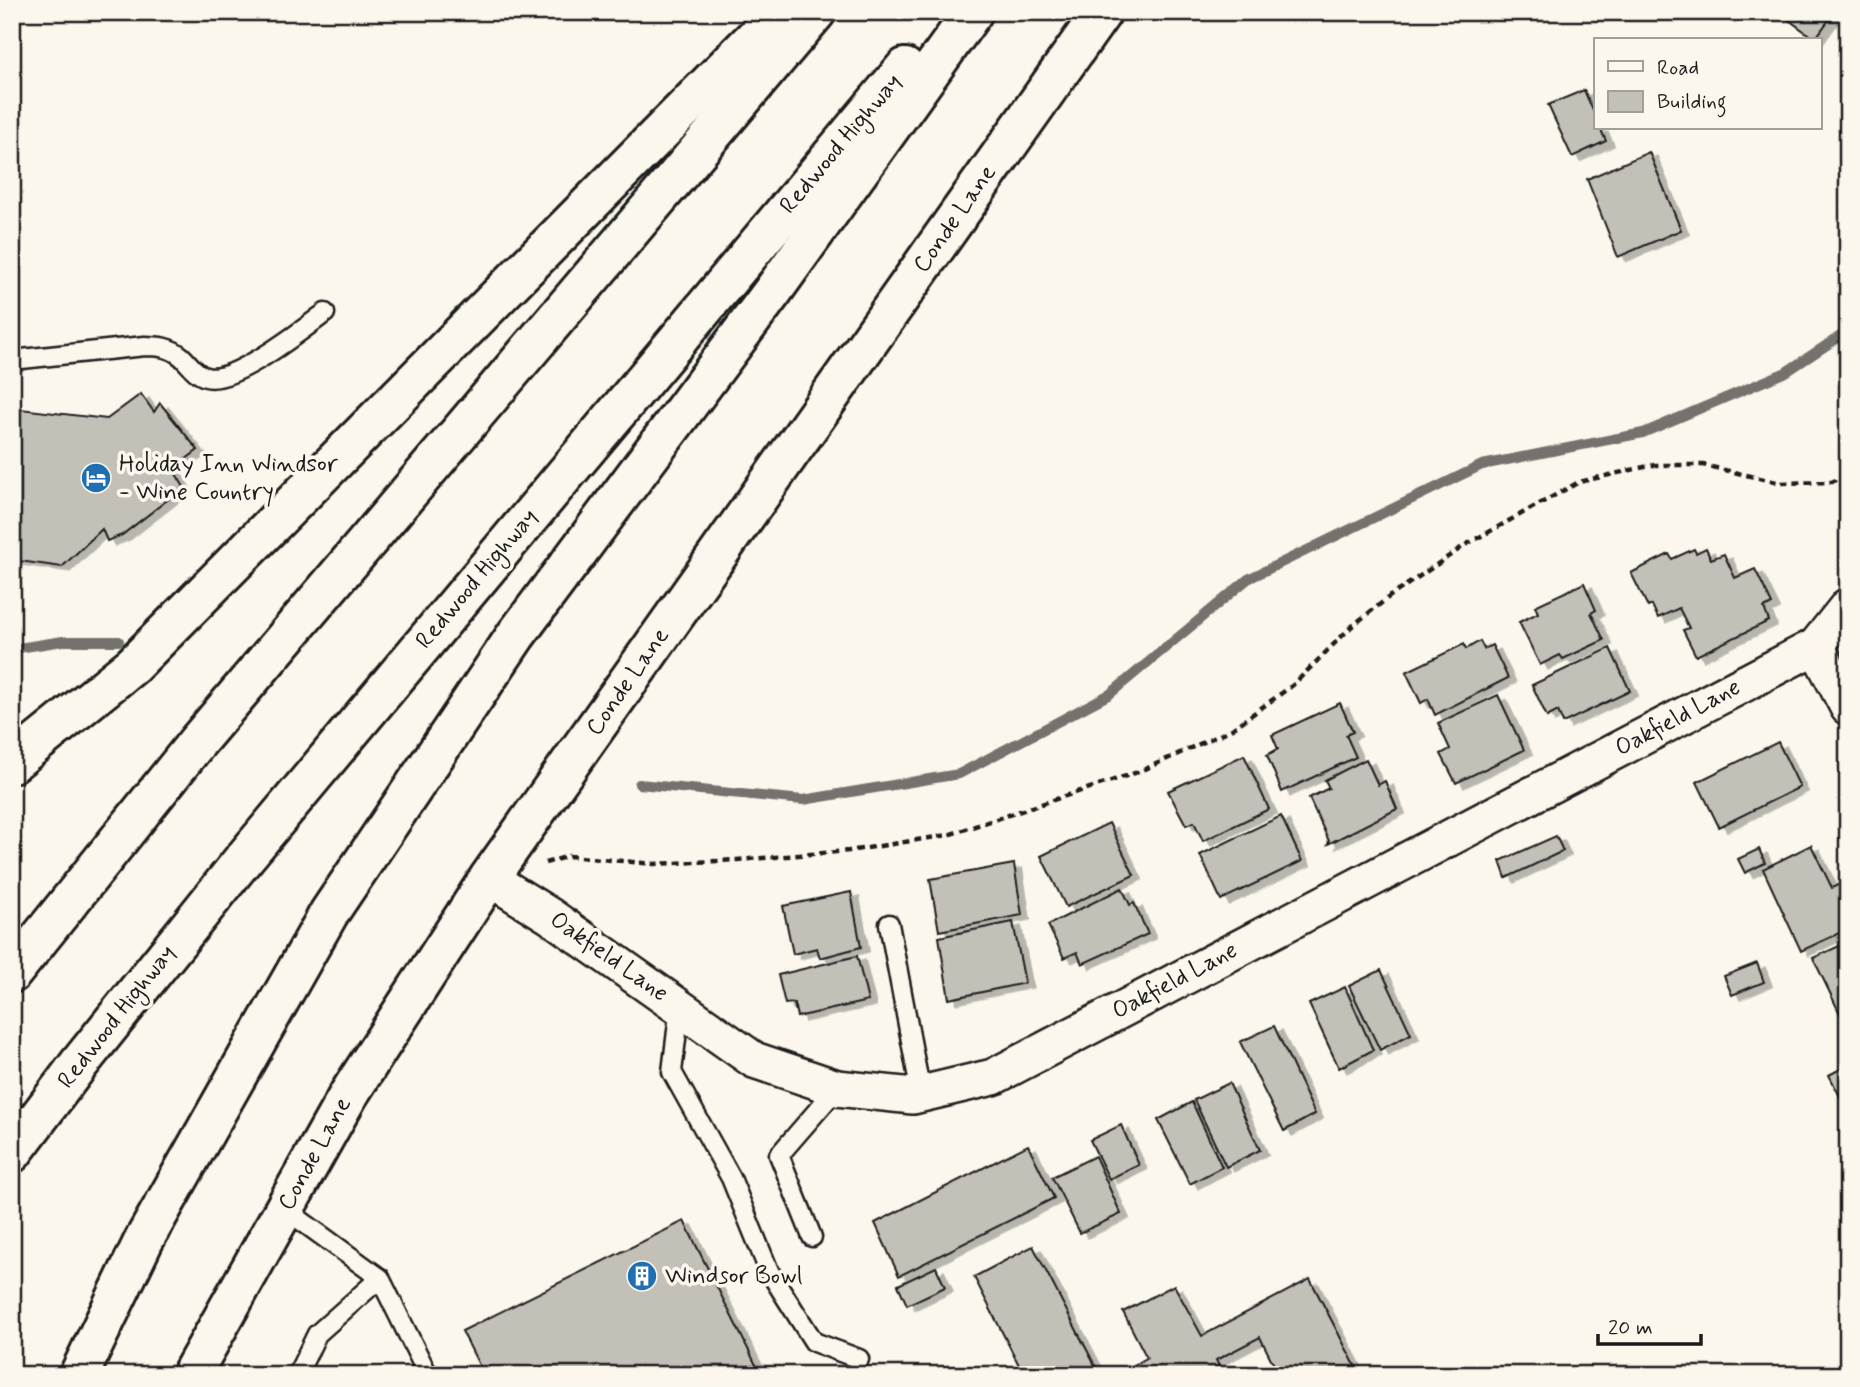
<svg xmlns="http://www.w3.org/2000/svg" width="1860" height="1387" font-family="Mynerve,sans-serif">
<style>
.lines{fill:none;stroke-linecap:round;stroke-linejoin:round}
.stream{stroke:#74726e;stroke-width:10}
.building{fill:#c3c0b8;stroke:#1c1c1c;stroke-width:2;filter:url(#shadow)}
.lane-casing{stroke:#1c1c1c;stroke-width:23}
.street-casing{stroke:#1c1c1c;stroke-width:40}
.secondary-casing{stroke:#1c1c1c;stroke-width:44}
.highway-casing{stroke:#1c1c1c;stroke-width:44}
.path{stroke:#1c1c1c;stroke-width:4.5;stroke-dasharray:7 5;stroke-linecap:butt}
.lane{stroke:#fbf7ec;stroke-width:18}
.street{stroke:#fbf7ec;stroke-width:35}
.secondary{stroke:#fbf7ec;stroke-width:38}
.highway{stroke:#fbf7ec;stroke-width:38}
.labels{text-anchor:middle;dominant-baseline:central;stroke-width:7;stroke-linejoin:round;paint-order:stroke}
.street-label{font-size:24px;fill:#1c1c1c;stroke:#fbf7ec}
.poi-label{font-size:24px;fill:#1c1c1c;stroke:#fbf7ec;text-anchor:start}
</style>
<defs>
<filter id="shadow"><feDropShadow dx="8" dy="4.5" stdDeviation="0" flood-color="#0004"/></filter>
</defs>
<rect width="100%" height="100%" fill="#fbf7ec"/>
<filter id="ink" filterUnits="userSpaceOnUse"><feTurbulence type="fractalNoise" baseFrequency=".0143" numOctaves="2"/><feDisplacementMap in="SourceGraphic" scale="14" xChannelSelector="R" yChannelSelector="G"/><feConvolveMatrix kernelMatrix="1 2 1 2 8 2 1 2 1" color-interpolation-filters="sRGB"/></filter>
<g filter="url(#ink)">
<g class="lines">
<g class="stream">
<path d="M 12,649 L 63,641 L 119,641"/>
<path d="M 639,784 L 803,800 L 959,774 L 1110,694 L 1248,579 L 1482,465 L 1643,433 L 1786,372 L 1848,331"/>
</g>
</g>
<g class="building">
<path d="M 1778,12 L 1830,12 L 1833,14 L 1815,39 Z"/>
<path d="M 1584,90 L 1596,117 L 1596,128 L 1600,128 L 1606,141 L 1572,157 L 1548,105 Z"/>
<path d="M 1649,152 L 1681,230 L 1618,257 L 1587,179 Z"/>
<path d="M 141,394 L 154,412 L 160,403 L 198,450 L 173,469 L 184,487 L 122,535 L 107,541 L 102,529 L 62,567 L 12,560 L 12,408 L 107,419 Z"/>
<path d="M 1706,548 L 1711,559 L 1724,554 L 1735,578 L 1755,569 L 1772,604 L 1764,608 L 1769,621 L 1696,656 L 1683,630 L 1689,628 L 1679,608 L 1658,618 L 1652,605 L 1648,607 L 1631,573 L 1669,554 L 1672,559 L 1694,549 L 1696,553 Z"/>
<path d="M 1584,583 L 1596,610 L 1591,613 L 1604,640 L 1563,659 L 1560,655 L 1540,665 L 1519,622 L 1538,613 L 1535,606 Z"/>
<path d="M 1480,641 L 1484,649 L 1492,645 L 1508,678 L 1435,715 L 1428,699 L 1421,703 L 1406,672 L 1464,644 L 1466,649 Z"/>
<path d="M 1610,648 L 1630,691 L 1563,723 L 1558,711 L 1547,717 L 1532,685 Z"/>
<path d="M 1498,695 L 1524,750 L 1456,783 L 1441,754 L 1450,749 L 1438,723 Z"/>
<path d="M 1340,703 L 1353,732 L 1346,735 L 1356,757 L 1282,792 L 1267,755 L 1278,749 L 1272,735 Z"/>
<path d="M 1778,742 L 1800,787 L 1719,827 L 1697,782 Z"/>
<path d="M 1244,755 L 1269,809 L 1203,841 L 1194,822 L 1186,825 L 1168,791 Z"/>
<path d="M 1366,759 L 1378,785 L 1385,781 L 1397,809 L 1328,844 L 1329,841 L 1309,798 L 1329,788 L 1325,780 Z"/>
<path d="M 1281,816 L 1302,861 L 1221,900 L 1200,855 Z"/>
<path d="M 1109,823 L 1134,875 L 1066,907 L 1041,856 Z"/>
<path d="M 1556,836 L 1563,851 L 1506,878 L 1500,861 Z"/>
<path d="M 1811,845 L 1832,888 L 1848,880 L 1848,929 L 1801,951 L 1763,869 Z"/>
<path d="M 1759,849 L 1765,863 L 1745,873 L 1738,859 Z"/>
<path d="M 1014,864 L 1022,915 L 939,931 L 930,879 Z"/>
<path d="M 1122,888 L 1130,905 L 1134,903 L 1148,934 L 1082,964 L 1077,952 L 1064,958 L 1048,925 Z"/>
<path d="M 851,892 L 861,947 L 820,958 L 817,948 L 793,954 L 783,906 Z"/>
<path d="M 1013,922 L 1025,983 L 949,999 L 939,937 Z"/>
<path d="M 1848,942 L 1848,1023 L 1845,1024 L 1813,958 Z"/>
<path d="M 857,956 L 868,1001 L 797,1017 L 794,1003 L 785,1004 L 778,975 Z"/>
<path d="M 1757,963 L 1764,982 L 1732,995 L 1724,976 Z"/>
<path d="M 1381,970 L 1411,1034 L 1380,1050 L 1349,986 Z"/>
<path d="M 1345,987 L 1373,1050 L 1339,1068 L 1309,1004 Z"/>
<path d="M 1274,1026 L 1315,1114 L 1284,1131 L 1240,1042 Z"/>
<path d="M 1848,1065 L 1848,1112 L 1829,1075 Z"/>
<path d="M 1229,1083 L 1260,1150 L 1226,1167 L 1194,1100 Z"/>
<path d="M 1192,1102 L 1222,1167 L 1190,1184 L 1158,1120 Z"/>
<path d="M 1121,1125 L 1139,1165 L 1109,1179 L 1090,1140 Z"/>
<path d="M 1028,1145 L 1054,1198 L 899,1276 L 875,1223 Z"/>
<path d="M 1095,1156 L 1121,1214 L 1080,1233 L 1052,1177 Z"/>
<path d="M 684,1221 L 761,1375 L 484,1375 L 462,1331 Z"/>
<path d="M 1033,1246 L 1100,1375 L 1024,1375 L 974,1277 Z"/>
<path d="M 936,1267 L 945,1287 L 907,1305 L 898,1285 Z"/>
<path d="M 1310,1279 L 1360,1375 L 1279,1375 L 1260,1337 L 1216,1360 L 1223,1375 L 1116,1375 L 1147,1358 L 1123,1312 L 1174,1285 L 1202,1336 Z"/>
</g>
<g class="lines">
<g class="lane-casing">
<g id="lane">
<path d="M 12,360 L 145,346 C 158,346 170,347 181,356 C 189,363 195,374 206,377 C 233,385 303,329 325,313"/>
<path d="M 889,924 L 921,1094"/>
<path d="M 680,1006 L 672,1072 L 731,1178 L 769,1271 L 814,1342 L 859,1359"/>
<path d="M 285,1209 L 380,1278 L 428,1375"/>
<path d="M 812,1237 L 779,1155 L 837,1088"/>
<path d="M 297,1375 L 317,1334 L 380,1278"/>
</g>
</g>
<g class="street-casing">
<g id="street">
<path d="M 1816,646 L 1848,707"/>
<path d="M 489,878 L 550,916 L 754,1060 L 837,1088 L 913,1096 L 993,1077 L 1816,646 L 1848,606"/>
</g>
</g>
<g class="secondary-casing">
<path id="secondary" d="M 191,1375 L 349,1094 L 489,878 L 1102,12"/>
</g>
<g class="highway-casing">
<g id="highway">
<path d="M 12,763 L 133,665 L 780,12"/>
<path d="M 12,973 L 198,741 L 816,12"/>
<path d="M 12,1153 L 79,1064 L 242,861 L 905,68"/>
<path d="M 79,1375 L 144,1240 L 329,913 L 516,635 L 773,291 L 973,12"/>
</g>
</g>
<path class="path" d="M 545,863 L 569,856 L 654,864 L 737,860 L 849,851 L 948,835 L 1141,771 L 1232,729 L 1293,685 L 1351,627 L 1389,597 L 1467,544 L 1579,482 L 1653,465 L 1703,465 L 1781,483 L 1832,482 L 1848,473"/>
<use href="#lane" class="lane"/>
<use href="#street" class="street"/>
<use href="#secondary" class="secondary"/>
<use href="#highway" class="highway"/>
</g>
</g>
<defs>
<g id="hotel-disc" transform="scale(1.575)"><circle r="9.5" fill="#1f6fb2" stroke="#fbf7ec"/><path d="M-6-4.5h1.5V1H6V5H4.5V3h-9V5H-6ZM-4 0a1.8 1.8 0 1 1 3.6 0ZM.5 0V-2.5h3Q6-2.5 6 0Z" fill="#fff"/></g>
<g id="building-disc" transform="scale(1.575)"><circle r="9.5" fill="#1f6fb2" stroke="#fbf7ec"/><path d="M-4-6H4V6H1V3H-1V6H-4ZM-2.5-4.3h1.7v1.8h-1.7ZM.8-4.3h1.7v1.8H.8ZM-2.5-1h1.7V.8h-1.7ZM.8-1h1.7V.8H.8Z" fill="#fff"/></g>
</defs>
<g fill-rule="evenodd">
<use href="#hotel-disc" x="96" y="478"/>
<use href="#building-disc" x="642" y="1276"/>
</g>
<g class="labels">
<g class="street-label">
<text transform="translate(841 144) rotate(-50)">Redwood Highway</text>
<text transform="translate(955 219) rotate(-55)">Conde Lane</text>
<text transform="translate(477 579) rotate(-50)">Redwood Highway</text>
<text transform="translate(628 682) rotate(-55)">Conde Lane</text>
<text transform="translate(1678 718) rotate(-28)">Oakfield Lane</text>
<text transform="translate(609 957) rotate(35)">Oakfield Lane</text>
<text transform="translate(1175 981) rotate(-28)">Oakfield Lane</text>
<text transform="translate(117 1017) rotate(-52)">Redwood Highway</text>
<text transform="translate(315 1154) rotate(-61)">Conde Lane</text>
</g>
<g class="poi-label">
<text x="119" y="464">Holiday Inn Windsor<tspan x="119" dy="28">- Wine Country</tspan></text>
<text x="665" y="1276">Windsor Bowl</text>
</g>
</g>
<rect width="1860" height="1387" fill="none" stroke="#fbf7ec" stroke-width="42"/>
<rect x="21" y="21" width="1818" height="1345" fill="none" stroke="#1c1c1c" stroke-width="2.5" filter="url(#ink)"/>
<rect x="1594" y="38" width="228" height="91" fill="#fbf7ec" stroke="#a29f99" stroke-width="2"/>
<rect x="1608" y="61" width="35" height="10" fill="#fbf7ec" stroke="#a29f99" stroke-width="2"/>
<text x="1657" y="74" font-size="21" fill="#1c1c1c">Road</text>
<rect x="1608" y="91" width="35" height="21" fill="#c3c0b8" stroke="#a29f99" stroke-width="2"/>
<text x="1657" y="108" font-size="21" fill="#1c1c1c">Building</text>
<path d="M1598 1334v10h103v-10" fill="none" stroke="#1c1c1c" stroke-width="3.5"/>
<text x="1608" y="1334" font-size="21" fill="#1c1c1c" stroke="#fbf7ec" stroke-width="5" paint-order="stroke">20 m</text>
</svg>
